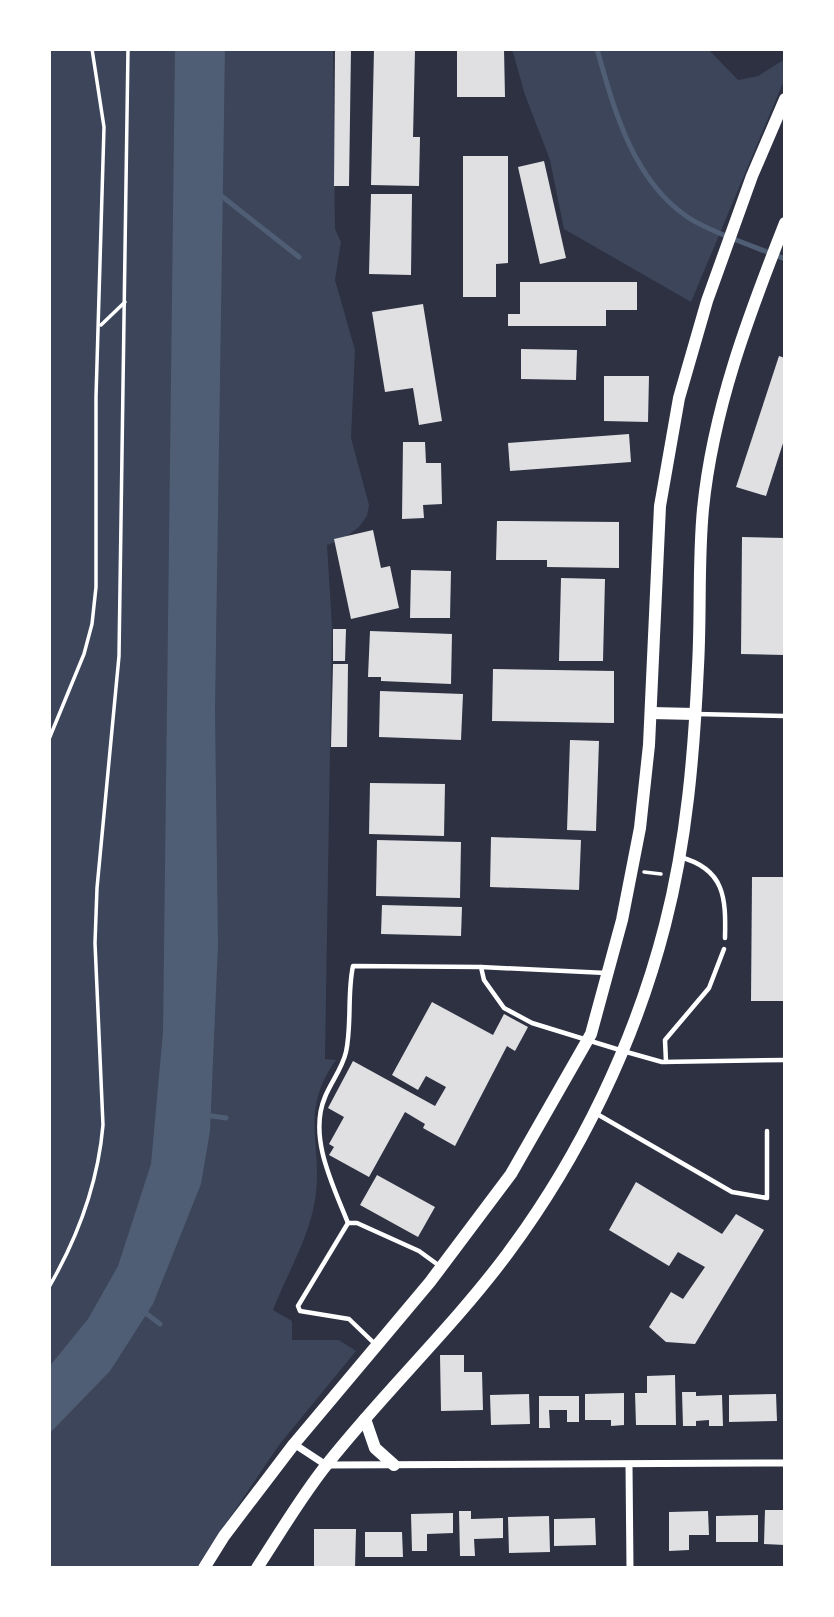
<svg xmlns="http://www.w3.org/2000/svg" width="834" height="1617" font-family="Arial,sans-serif">
<style>
.green{fill:#3c4559}
.water{fill:#4f5d75}
.lines{fill:none;stroke-linecap:round;stroke-linejoin:round}
.stream{stroke:#4f5d75;stroke-width:5}
.building{fill:#e0e0e3}
.path{stroke:#fff;stroke-width:3.5}
.service{stroke:#fff;stroke-width:4.5}
.minor{stroke:#fff;stroke-width:7}
.secondary{stroke:#fff;stroke-width:12}
</style>
<rect width="100%" height="100%" fill="#2d3142"/>
<g class="green">
<path d="M 49,49 L 333,49 L 335,229 L 341,242 L 335,280 L 355,350 L 351,438 L 369,505 L 367,516 L 359,527 L 343,539 L 327,545 L 332,626 L 325,1059 L 336,1060 C 298,1113 324,1145 315,1200 C 309,1238 287,1274 273,1310 L 292,1321 L 292,1340 L 339,1340 L 356,1351 L 279,1445 L 196,1568 L 49,1568 Z"/>
<path d="M 512,49 L 708,49 L 738,80 L 758,76 L 785,59 L 785,78 L 691,302 L 564,229 L 550,160 L 525,95 Z"/>
</g>
<path class="water" d="M 175,49 L 225,49 L 215,710 L 218,945 L 210,1131 L 201,1184 L 153,1304 L 110,1371 L 49,1434 L 49,1367 L 88,1319 L 118,1266 L 151,1164 L 163,1032 Z"/>
<g class="lines">
<g class="stream">
<path d="M 597,49 C 614,109 632,178 686,216 C 707,231 759,248 785,259"/>
<path d="M 219,194 L 299,257"/>
<path d="M 205,1115 L 226,1118"/>
<path d="M 143,1311 L 160,1324"/>
</g>
</g>
<g class="building">
<path d="M 335,49 L 351,49 L 349,186 L 334,186 Z"/>
<path d="M 374,49 L 415,50 L 413,137 L 420,137 L 419,186 L 371,185 Z"/>
<path d="M 457,49 L 504,49 L 505,97 L 457,97 Z"/>
<path d="M 463,156 L 508,156 L 508,263 L 496,264 L 496,297 L 463,297 Z"/>
<path d="M 544,161 L 566,258 L 540,264 L 518,167 Z"/>
<path d="M 371,194 L 412,194 L 411,275 L 369,274 Z"/>
<path d="M 520,282 L 637,282 L 637,310 L 606,310 L 606,326 L 508,326 L 508,314 L 520,314 Z"/>
<path d="M 423,304 L 442,421 L 419,425 L 413,388 L 385,392 L 372,312 Z"/>
<path d="M 521,349 L 577,350 L 576,380 L 521,379 Z"/>
<path d="M 779,356 L 785,358 L 785,437 L 766,496 L 736,487 Z"/>
<path d="M 604,376 L 649,376 L 648,422 L 604,421 Z"/>
<path d="M 629,434 L 631,462 L 510,471 L 508,443 Z"/>
<path d="M 403,442 L 425,442 L 426,463 L 441,463 L 442,504 L 423,505 L 424,518 L 402,519 Z"/>
<path d="M 497,521 L 619,522 L 619,568 L 547,567 L 547,560 L 496,560 Z"/>
<path d="M 373,530 L 381,568 L 390,566 L 399,608 L 351,619 L 334,539 Z"/>
<path d="M 742,537 L 785,538 L 785,655 L 741,654 Z"/>
<path d="M 411,570 L 451,571 L 450,618 L 410,618 Z"/>
<path d="M 561,578 L 605,579 L 603,661 L 559,661 Z"/>
<path d="M 333,629 L 346,629 L 345,661 L 333,661 Z"/>
<path d="M 370,631 L 452,634 L 451,684 L 381,681 L 381,677 L 368,677 Z"/>
<path d="M 333,664 L 348,664 L 347,747 L 331,747 Z"/>
<path d="M 493,669 L 614,671 L 614,723 L 492,721 Z"/>
<path d="M 380,691 L 463,694 L 461,740 L 379,737 Z"/>
<path d="M 570,740 L 599,741 L 596,831 L 567,830 Z"/>
<path d="M 370,783 L 445,784 L 444,836 L 369,834 Z"/>
<path d="M 491,837 L 581,840 L 579,890 L 490,887 Z"/>
<path d="M 377,840 L 461,842 L 460,898 L 376,896 Z"/>
<path d="M 752,877 L 785,877 L 785,1001 L 751,1001 Z"/>
<path d="M 382,905 L 462,907 L 461,936 L 381,934 Z"/>
<path d="M 432,1002 L 493,1035 L 504,1014 L 528,1027 L 515,1051 L 507,1046 L 455,1146 L 423,1128 L 425,1124 L 405,1112 L 369,1177 L 329,1155 L 334,1147 L 329,1144 L 344,1117 L 328,1108 L 353,1061 L 435,1106 L 446,1087 L 426,1076 L 418,1090 L 392,1075 Z"/>
<path d="M 377,1175 L 435,1207 L 418,1237 L 360,1205 Z"/>
<path d="M 636,1182 L 722,1234 L 736,1214 L 764,1230 L 695,1344 L 666,1342 L 649,1327 L 671,1292 L 683,1299 L 705,1267 L 678,1252 L 669,1266 L 609,1230 Z"/>
<path d="M 440,1355 L 464,1355 L 464,1372 L 482,1372 L 483,1410 L 441,1411 Z"/>
<path d="M 675,1375 L 676,1425 L 636,1425 L 635,1393 L 647,1393 L 647,1376 Z"/>
<path d="M 682,1392 L 696,1392 L 696,1396 L 722,1395 L 723,1426 L 709,1426 L 709,1420 L 696,1421 L 696,1426 L 683,1426 Z"/>
<path d="M 624,1393 L 624,1425 L 611,1426 L 611,1420 L 585,1420 L 585,1394 Z"/>
<path d="M 529,1394 L 530,1424 L 491,1425 L 490,1395 Z"/>
<path d="M 776,1394 L 777,1421 L 729,1422 L 729,1395 Z"/>
<path d="M 539,1396 L 579,1396 L 579,1422 L 567,1422 L 567,1410 L 549,1410 L 550,1428 L 539,1428 Z"/>
<path d="M 765,1510 L 785,1510 L 785,1545 L 764,1544 Z"/>
<path d="M 459,1511 L 471,1511 L 471,1519 L 503,1518 L 503,1538 L 474,1539 L 475,1556 L 460,1556 Z"/>
<path d="M 708,1511 L 709,1535 L 689,1535 L 689,1550 L 669,1551 L 669,1512 Z"/>
<path d="M 453,1513 L 453,1533 L 427,1534 L 427,1551 L 412,1551 L 411,1514 Z"/>
<path d="M 758,1515 L 758,1542 L 716,1542 L 716,1516 Z"/>
<path d="M 549,1516 L 550,1552 L 509,1553 L 508,1517 Z"/>
<path d="M 595,1518 L 596,1545 L 554,1546 L 554,1519 Z"/>
<path d="M 314,1529 L 356,1529 L 355,1568 L 314,1567 Z"/>
<path d="M 365,1532 L 402,1532 L 403,1557 L 365,1557 Z"/>
</g>
<g class="lines">
<g class="path">
<path d="M 101,325 L 125,302"/>
<path d="M 49,739 L 84,654 L 92,624 L 96,587 L 96,397 L 104,127 L 92,49"/>
<path d="M 644,872 L 661,874"/>
<path d="M 49,1287 C 78,1237 98,1183 103,1125 L 95,943 L 97,888 L 119,656 L 128,49"/>
</g>
<g class="service">
<path d="M 696,714 L 785,716"/>
<path d="M 680,857 C 725,869 726,898 725,938"/>
<path d="M 481,967 L 606,973"/>
<path d="M 666,1062 L 665,1040 L 709,988 L 724,949"/>
<path d="M 597,1114 L 732,1192 L 767,1198 L 767,1131"/>
<path d="M 348,1223 C 333,1185 308,1137 325,1097 C 331,1082 342,1069 346,1052 C 352,1024 347,994 353,966 L 481,967 L 484,980 L 504,1008 L 532,1023 L 623,1051 L 662,1062 L 785,1060"/>
<path d="M 348,1223 L 298,1306 L 300,1311 L 349,1319 L 375,1344"/>
<path d="M 348,1223 L 357,1223 L 419,1251 L 441,1267"/>
</g>
<g class="minor">
<path d="M 294,1444 L 326,1465 L 785,1463"/>
<path d="M 629,1465 L 630,1568"/>
</g>
<g class="secondary">
<path d="M 651,713 L 695,714"/>
<path d="M 365,1419 L 375,1448 L 394,1465"/>
<path d="M 204,1568 L 224,1536 L 294,1444 L 430,1282 L 511,1174 L 591,1034 L 622,920 L 640,828 L 649,745 L 660,506 L 679,398 L 707,301 L 752,176 L 785,99"/>
<path d="M 257,1568 C 280,1533 302,1495 328,1463 C 385,1391 453,1327 508,1253 C 580,1156 635,1042 665,925 C 687,840 694,753 698,666 C 701,614 698,561 703,509 C 713,409 748,317 785,223"/>
</g>
</g>
<rect width="834" height="1617" fill="none" stroke="#ffffff" stroke-width="102"/>
</svg>
